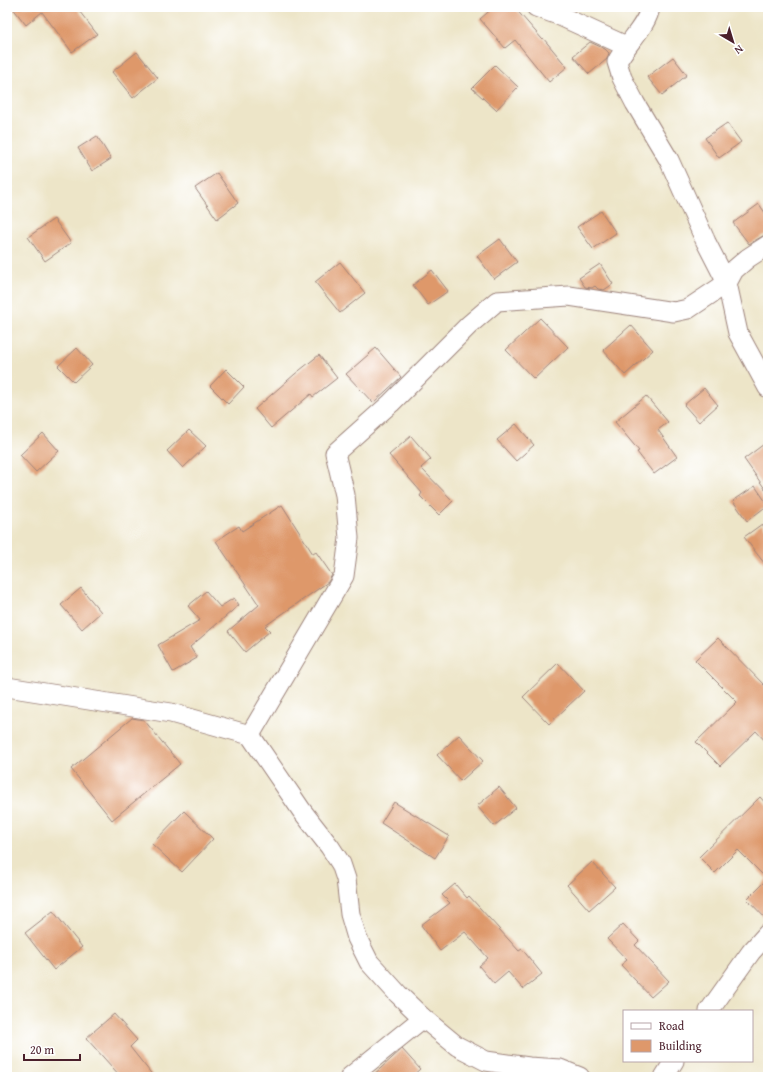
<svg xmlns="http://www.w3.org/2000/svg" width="775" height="1084" font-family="'Gentium Book Plus',serif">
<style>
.building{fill:#de986b}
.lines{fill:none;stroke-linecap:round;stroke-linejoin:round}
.minor-casing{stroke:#9c827a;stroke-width:21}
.minor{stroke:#fff;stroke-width:19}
</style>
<rect width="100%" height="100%" fill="#fff"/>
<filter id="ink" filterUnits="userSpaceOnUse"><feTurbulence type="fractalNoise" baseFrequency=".025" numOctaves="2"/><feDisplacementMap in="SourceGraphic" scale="8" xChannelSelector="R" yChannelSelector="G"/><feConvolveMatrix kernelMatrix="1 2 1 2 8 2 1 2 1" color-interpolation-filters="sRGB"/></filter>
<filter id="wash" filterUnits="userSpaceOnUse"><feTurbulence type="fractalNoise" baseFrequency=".012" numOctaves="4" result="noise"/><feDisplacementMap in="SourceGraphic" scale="16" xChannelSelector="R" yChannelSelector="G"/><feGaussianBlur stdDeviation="0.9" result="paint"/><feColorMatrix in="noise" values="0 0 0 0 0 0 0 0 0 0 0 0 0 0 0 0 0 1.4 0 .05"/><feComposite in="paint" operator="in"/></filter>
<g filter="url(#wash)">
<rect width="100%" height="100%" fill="#ede5c8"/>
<g id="blocks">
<g class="building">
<path d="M 12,7 L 76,7 L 97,34 L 72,52 L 42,12 L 26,25 Z"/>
<path d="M 494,7 L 514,7 L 542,39 L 543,38 L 567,67 L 549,82 L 515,40 L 505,48 L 480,19 Z"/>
<path d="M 590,42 L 605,49 L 609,53 L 607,59 L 589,74 L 573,56 Z"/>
<path d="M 137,52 L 158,78 L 133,98 L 112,72 Z"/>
<path d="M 673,57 L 687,75 L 662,95 L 647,77 Z"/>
<path d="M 495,65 L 518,87 L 496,110 L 472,88 Z"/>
<path d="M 727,123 L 741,142 L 719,158 L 705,138 Z"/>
<path d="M 97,136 L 111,159 L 92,171 L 78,148 Z"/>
<path d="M 217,173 L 238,203 L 217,219 L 195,188 Z"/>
<path d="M 759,204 L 768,217 L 768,233 L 749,244 L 733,223 Z"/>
<path d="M 601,211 L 616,233 L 593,249 L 577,227 Z"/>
<path d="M 54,219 L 71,243 L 45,261 L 28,237 Z"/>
<path d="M 500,239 L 517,262 L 494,279 L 477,256 Z"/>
<path d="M 340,262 L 365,293 L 340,313 L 315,282 Z"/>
<path d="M 600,264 L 613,284 L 604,290 L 598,289 L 595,286 L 592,288 L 585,287 L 579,278 Z"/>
<path d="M 432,270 L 448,291 L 428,305 L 413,285 Z"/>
<path d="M 540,318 L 568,347 L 534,379 L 506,350 Z"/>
<path d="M 631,325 L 653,350 L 625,375 L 603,350 Z"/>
<path d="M 77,348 L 92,365 L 74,382 L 58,366 Z"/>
<path d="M 376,348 L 401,377 L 373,403 L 346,374 Z"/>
<path d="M 319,355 L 337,378 L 313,397 L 311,394 L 271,428 L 255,409 L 295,374 Z"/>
<path d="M 226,369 L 244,387 L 228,404 L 210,386 Z"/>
<path d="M 704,388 L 718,405 L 699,422 L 684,405 Z"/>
<path d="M 646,396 L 668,422 L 658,430 L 677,457 L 654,474 L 637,452 L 639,451 L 615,422 Z"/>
<path d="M 516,424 L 534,445 L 516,461 L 497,440 Z"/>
<path d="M 189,430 L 206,446 L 183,468 L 167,451 Z"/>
<path d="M 43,433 L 59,451 L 36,472 L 20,455 Z"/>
<path d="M 411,436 L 431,459 L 421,468 L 453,501 L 439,515 L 420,496 L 422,493 L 389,455 Z"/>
<path d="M 768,441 L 768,493 L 744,459 Z"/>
<path d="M 755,486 L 768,505 L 747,521 L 733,501 Z"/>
<path d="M 282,505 L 313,554 L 316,552 L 332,575 L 328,582 L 265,626 L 270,631 L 245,652 L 228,631 L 259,605 L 216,541 L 239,526 L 242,531 Z"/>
<path d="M 762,524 L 768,532 L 768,568 L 744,537 Z"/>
<path d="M 81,588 L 101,612 L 82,629 L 61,605 Z"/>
<path d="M 206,591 L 220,607 L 234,598 L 239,605 L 190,647 L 197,658 L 173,672 L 158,645 L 200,620 L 188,606 Z"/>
<path d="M 718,638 L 768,689 L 768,744 L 756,731 L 720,766 L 696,742 L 737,702 L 695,660 Z"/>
<path d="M 558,663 L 584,691 L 549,724 L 523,697 Z"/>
<path d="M 132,718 L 144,720 L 180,764 L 112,820 L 71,769 Z"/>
<path d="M 459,735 L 483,761 L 461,781 L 437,755 Z"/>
<path d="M 499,787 L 516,808 L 494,826 L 477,806 Z"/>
<path d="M 760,797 L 768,806 L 768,921 L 747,899 L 767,879 L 738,850 L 715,873 L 699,857 Z"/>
<path d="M 394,802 L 449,836 L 435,858 L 381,823 Z"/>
<path d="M 184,811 L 213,839 L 182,872 L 152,844 Z"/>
<path d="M 592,862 L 615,887 L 589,910 L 567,885 Z"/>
<path d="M 455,884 L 467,898 L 469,896 L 519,951 L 522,949 L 542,974 L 523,989 L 508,972 L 494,984 L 479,966 L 488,958 L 465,932 L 440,951 L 421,925 L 450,903 L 442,895 Z"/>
<path d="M 53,911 L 82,947 L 54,970 L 25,933 Z"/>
<path d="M 623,924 L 639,941 L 635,945 L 669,981 L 651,997 L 621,965 L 627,960 L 607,939 Z"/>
<path d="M 114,1014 L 137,1040 L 130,1047 L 154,1077 L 121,1077 L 86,1038 Z"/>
<path d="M 402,1049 L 420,1069 L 411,1077 L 371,1077 Z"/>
</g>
</g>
</g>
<g filter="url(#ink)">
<use href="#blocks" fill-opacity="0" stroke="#9c827a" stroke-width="1"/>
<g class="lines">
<g class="minor-casing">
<g id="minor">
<path d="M 536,7 L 558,15 L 626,46"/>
<path d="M 650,7 C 648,25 625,45 617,62 L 622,78 L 635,103 L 669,160 L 706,242 L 727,283 L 738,333 L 768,388"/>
<path d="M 7,687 L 171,713 L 250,735 L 302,811 L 330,847 L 341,864 L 346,879 L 350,914 L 357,938 L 369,962 L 398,994 L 423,1018 L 457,1046 L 486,1061 L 529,1067 L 560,1069 L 580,1077"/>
<path d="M 250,735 L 344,576 L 349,538 L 345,495 L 335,453 L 391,403 L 469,325 L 497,301 L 569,296 L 674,312 L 688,309 L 727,283 L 734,270 L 748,258 L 768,245"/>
<path d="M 709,1011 L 751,952 L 768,933"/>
<path d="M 350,1077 L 423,1018"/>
<path d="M 664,1077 L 674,1061"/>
</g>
</g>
<use href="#minor" class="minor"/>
</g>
</g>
<rect width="775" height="1084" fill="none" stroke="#fff" stroke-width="24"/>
<rect x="623" y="1010" width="130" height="52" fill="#ffffff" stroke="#b7a5aa"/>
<rect x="631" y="1023" width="20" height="6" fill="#ffffff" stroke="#b7a5aa"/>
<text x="659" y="1030" font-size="12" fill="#4a1f2b">Road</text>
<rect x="631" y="1040" width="20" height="12" fill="#de986b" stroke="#b7a5aa"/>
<text x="659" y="1050" font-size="12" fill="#4a1f2b">Building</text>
<g transform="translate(733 42) rotate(142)" stroke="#ffffff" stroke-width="3" paint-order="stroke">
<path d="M0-3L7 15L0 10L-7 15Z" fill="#4a1f2b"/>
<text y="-6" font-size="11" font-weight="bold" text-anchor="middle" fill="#4a1f2b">N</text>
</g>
<path d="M24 1054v6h56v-6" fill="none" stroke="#4a1f2b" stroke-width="2"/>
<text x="30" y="1054" font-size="12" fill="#4a1f2b" stroke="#ffffff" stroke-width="3" paint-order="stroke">20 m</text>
</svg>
